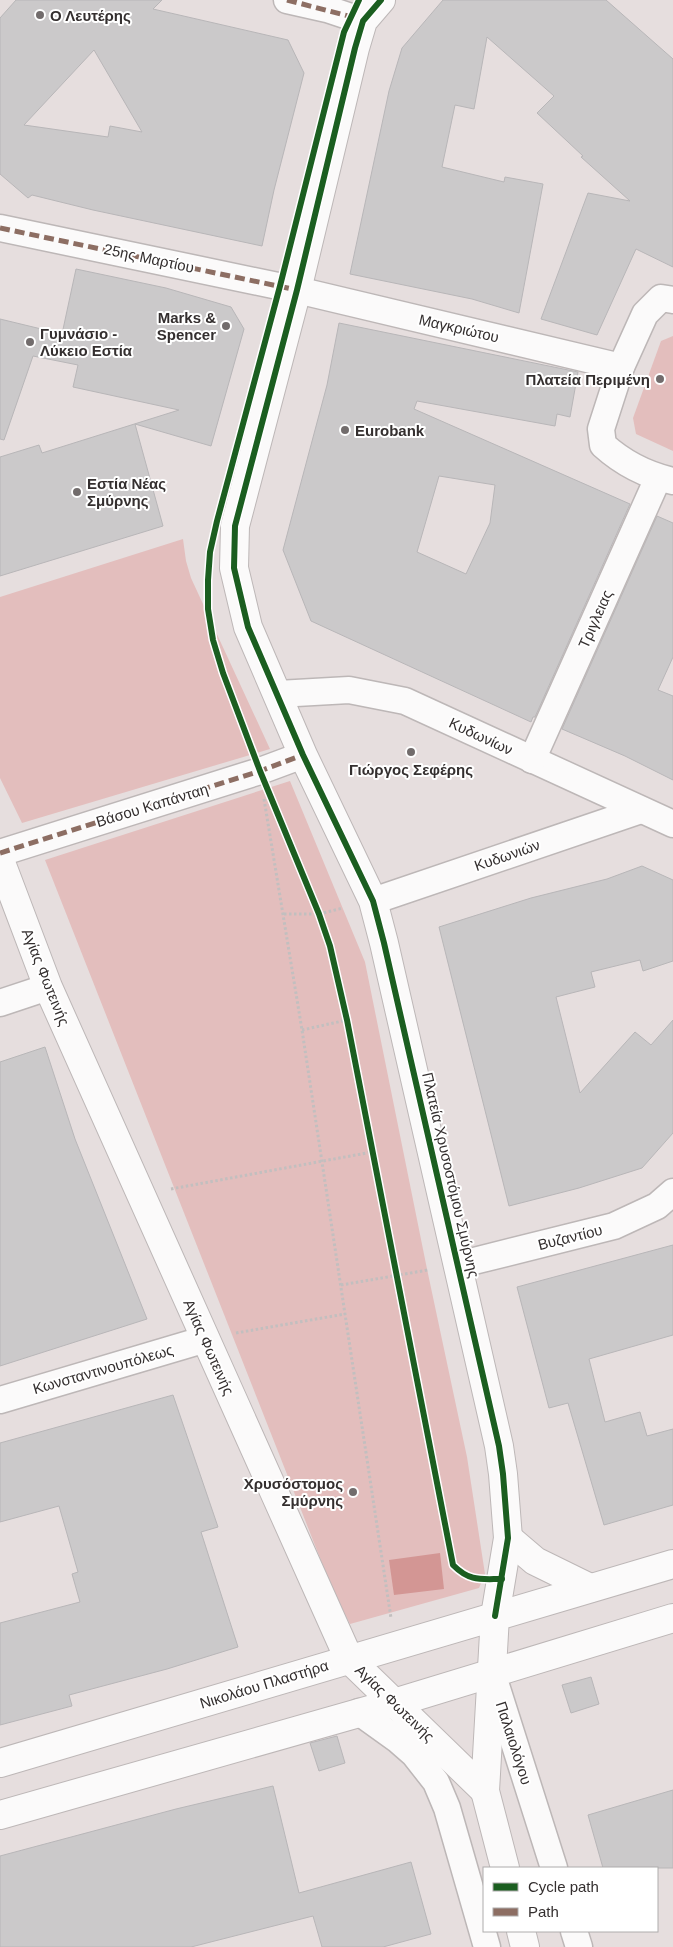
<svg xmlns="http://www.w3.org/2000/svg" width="673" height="1947" font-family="Helvetica,sans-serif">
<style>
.green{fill:#e3bebd}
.water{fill:#d39694}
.building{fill:#cbc9ca;stroke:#b8b6b8;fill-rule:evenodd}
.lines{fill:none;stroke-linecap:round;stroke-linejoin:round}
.street-casing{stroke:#bdb7b7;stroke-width:29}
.secondary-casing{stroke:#bdb7b7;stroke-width:30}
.path{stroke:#c2bfbf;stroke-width:3;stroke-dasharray:2.5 2.5;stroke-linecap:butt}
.street{stroke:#fbfafa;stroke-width:26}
.secondary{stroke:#fbfafa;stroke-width:28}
.quiet{stroke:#8d6e63;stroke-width:5;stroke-dasharray:10 5;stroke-linecap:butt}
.cycleway-casing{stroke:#fff;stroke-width:9}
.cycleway{stroke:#1b5e20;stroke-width:6}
.poi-dot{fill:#726c6c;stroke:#fff;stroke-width:2}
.labels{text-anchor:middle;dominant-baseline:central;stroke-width:4;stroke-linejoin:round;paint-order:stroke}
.poi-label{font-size:15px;font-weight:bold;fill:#342f2f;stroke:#fff;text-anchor:start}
.street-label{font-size:15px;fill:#342f2f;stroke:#fff}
</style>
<rect width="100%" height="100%" fill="#e6dede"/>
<g class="green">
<path d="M 673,336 L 673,451 L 636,434 L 633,418 L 661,341 Z"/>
<path d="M 183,539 L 186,561 L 191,578 L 270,749 L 22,823 L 0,778 L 0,597 Z"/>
<path d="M 290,781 L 365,962 L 427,1269 L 467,1457 L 485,1574 L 479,1588 L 350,1624 L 333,1591 L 45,860 Z"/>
</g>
<path class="water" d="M 440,1553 L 444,1589 L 394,1595 L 389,1560 Z"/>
<g class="building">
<path d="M 16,0 L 162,0 L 153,9 L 288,40 L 304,73 L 274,190 L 262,246 L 93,210 L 32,195 L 28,198 L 0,174 L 0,18 ZM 94,50 L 142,132 L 110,126 L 108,137 L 24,125 Z"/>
<path d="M 443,0 L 606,0 L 673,59 L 673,267 L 636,249 L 597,335 L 541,319 L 588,193 L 630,201 L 581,157 L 583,156 L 537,113 L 554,96 L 487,37 L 474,109 L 455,105 L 442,167 L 504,182 L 505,177 L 543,184 L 519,313 L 472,299 L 350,274 L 389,91 L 402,48 Z"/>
<path d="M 76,269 L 166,288 L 231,307 L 244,329 L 211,446 L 135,424 L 163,526 L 0,576 L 0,457 L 39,445 L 42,453 L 179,410 L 73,387 L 78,365 L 33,356 L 4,440 L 0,439 L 0,319 L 62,334 Z"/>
<path d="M 339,323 L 578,372 L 570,417 L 557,414 L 555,426 L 417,401 L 414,409 L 630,504 L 535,717 L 533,717 L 531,722 L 311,621 L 283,550 L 327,385 ZM 439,476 L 495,485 L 490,523 L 466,574 L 417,552 Z"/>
<path d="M 657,516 L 673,523 L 673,657 L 658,690 L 673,696 L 673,780 L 625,756 L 562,729 Z"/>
<path d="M 642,866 L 673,880 L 673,961 L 643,971 L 640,960 L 591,972 L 595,987 L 556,997 L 580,1093 L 635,1032 L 651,1045 L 673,1020 L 673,1133 L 642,1168 L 579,1188 L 509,1206 L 439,927 L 531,898 L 607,879 Z"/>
<path d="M 45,1047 L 75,1139 L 147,1319 L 0,1366 L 0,1062 Z"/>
<path d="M 673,1245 L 673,1335 L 589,1359 L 605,1422 L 640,1412 L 647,1436 L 673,1429 L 673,1505 L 604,1525 L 568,1403 L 549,1408 L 517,1287 Z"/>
<path d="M 173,1395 L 218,1527 L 201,1532 L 238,1647 L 167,1669 L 69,1695 L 72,1706 L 0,1725 L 0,1623 L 80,1602 L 72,1574 L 78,1572 L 59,1506 L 0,1522 L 0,1443 Z"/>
<path d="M 591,1677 L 599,1704 L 571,1713 L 562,1685 Z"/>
<path d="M 337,1736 L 345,1763 L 319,1771 L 310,1743 Z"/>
<path d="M 273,1786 L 299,1893 L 411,1862 L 431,1934 L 383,1947 L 322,1947 L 313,1916 L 191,1947 L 0,1947 L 0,1856 L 176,1809 Z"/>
<path d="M 673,1790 L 673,1868 L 603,1868 L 588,1815 Z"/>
</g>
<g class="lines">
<g class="street-casing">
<g id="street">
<path d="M 287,0 L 327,9 L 363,21"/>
<path d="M 0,228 L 297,290 L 621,367"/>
<path d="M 673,300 L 661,298 L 645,314 L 621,367 L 601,429 L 603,445 C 624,464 646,475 673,481"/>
<path d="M 278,694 L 349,690 L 405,701 L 673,824"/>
<path d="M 532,760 L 658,478"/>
<path d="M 0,853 L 260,771 L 303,755"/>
<path d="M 373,901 L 641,810"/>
<path d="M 0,1003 L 48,987"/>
<path d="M 458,1265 L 614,1226 L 657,1206 L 673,1192"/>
<path d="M 0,1400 L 206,1339"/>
<path d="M 493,1676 L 554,1868"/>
<path d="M 359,1712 L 398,1740 L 414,1754 L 436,1782 L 447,1808 L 487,1947"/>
<path d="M 574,1931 L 579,1947"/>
</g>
</g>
<g class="secondary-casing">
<g id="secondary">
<path d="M 381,0 L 363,21 L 355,48 L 297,290 L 235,526 L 234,568 L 248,627 L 303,755 L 373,901 L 384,943 L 499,1446 L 503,1474 L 508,1538 L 495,1616 L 485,1791 L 505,1868"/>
<path d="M 0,860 L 48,987 L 349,1659 L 485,1791"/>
<path d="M 508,1538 L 535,1561 L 590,1588"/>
<path d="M 0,1763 L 673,1564"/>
<path d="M 0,1815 L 394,1703 L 673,1618"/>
<path d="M 521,1931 L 525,1947"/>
</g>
</g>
<g class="path">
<path d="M 264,799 L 302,1030 L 391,1618"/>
<path d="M 284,914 L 319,914 L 343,908"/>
<path d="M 302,1030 L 347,1020"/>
<path d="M 171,1189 L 372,1152"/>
<path d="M 341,1285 L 428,1270"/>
<path d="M 236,1333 L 345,1314"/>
</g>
<use href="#street" class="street"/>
<use href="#secondary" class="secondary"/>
<g class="quiet">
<path d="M 287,0 L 356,18"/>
<path d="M 0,228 L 297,290"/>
<path d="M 0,853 L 260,771 L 303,755"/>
</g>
<g class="cycleway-casing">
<g id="cycleway">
<path d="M 359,0 L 344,32 L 280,286 L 217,521 L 210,552 L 208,580 L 208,609 L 213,640 L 223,673 L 260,771 L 319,914 L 330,946 L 347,1020 L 453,1565 C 470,1582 481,1579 502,1579"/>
<path d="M 381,0 L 363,21 L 355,48 L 297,290 L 235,526 L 234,568 L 248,627 L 303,755 L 373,901 L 384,943 L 499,1446 L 503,1474 L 508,1538 L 495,1616"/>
</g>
</g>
<use href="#cycleway" class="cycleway"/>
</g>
<g class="poi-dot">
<circle cx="40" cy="15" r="5"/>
<circle cx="226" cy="326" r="5"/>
<circle cx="30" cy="342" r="5"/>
<circle cx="660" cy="379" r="5"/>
<circle cx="345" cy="430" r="5"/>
<circle cx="77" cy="492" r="5"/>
<circle cx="411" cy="752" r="5"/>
<circle cx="353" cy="1492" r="5"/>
</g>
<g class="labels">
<g class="poi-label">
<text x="50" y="15">Ο Λευτέρης</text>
<text x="216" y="317" text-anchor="end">Marks &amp;<tspan x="216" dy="17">Spencer</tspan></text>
<text x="40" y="333">Γυμνάσιο -<tspan x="40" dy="17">Λύκειο Εστία</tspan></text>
<text x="650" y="379" text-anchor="end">Πλατεία Περιμένη</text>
<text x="355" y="430">Eurobank</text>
<text x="87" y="483">Εστία Νέας<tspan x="87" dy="17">Σμύρνης</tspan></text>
<text x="411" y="769" text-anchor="middle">Γιώργος Σεφέρης</text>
<text x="343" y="1483" text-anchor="end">Χρυσόστομος<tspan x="343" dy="17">Σμύρνης</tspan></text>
</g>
<g class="street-label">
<text transform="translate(149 258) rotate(12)">25ης Μαρτίου</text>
<text transform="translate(459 328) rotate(13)">Μαγκριώτου</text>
<text transform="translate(595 619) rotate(-66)">Τριγλειας</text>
<text transform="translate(481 736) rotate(25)">Κυδωνίων</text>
<text transform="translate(152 805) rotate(-17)">Βάσου Καπάνταη</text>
<text transform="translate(507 855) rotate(-19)">Κυδωνιών</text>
<text transform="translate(46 977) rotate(68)">Αγίας Φωτεινής</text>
<text transform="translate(451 1175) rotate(77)">Πλατεία Χρυσοστόμου Σμύρνης</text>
<text transform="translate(570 1237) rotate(-14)">Βυζαντίου</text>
<text transform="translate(209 1347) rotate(66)">Αγίας Φωτεινής</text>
<text transform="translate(103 1369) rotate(-16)">Κωνσταντινουπόλεως</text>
<text transform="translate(264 1684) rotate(-17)">Νικολάου Πλαστήρα</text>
<text transform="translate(395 1703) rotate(44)">Αγίας Φωτεινής</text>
<text transform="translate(514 1743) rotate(72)">Παλαιολόγου</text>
</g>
</g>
<rect x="483" y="1867" width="175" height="65" fill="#ffffff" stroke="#aeacac"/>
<rect x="493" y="1883" width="25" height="8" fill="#1b5e20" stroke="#aeacac"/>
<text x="528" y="1892" font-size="15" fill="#342f2f">Cycle path</text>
<rect x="493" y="1908" width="25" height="8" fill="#8d6e63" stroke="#aeacac"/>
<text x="528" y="1917" font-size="15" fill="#342f2f">Path</text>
</svg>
